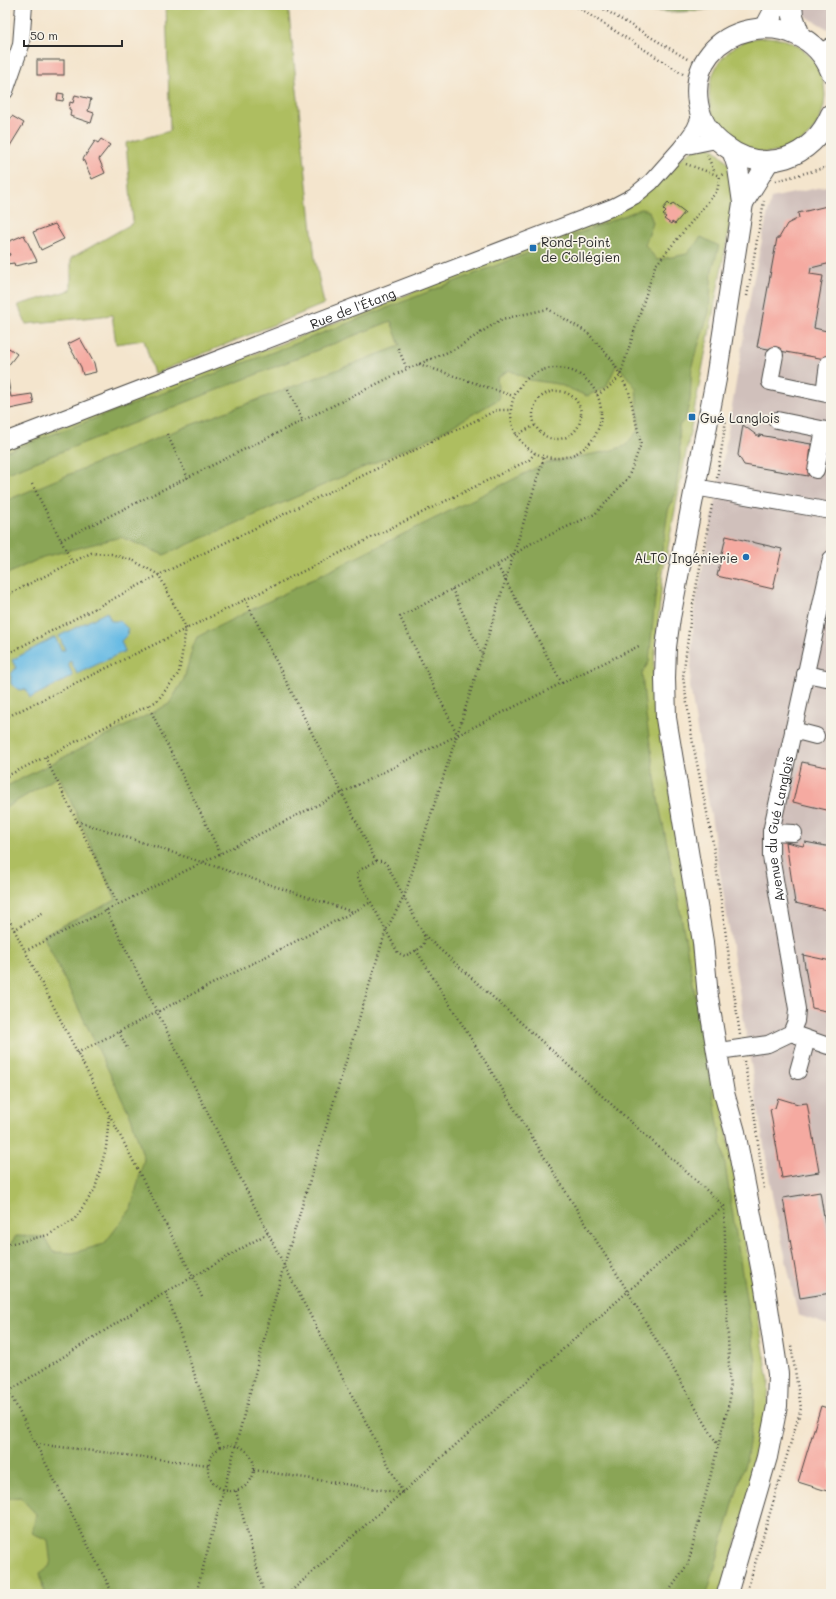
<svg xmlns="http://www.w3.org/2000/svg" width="836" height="1599" font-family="Mali,sans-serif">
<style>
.industrial{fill:#d0c0bb}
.green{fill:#aebe61;stroke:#6c7446}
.forest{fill:#8aa557;stroke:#5a6841}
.water{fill:#69bbe4;stroke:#4a7388}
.building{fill:#f5aaa1}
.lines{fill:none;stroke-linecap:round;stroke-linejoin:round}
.minor-casing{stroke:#494743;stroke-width:18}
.major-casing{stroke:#494743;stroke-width:22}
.path{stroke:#494743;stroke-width:2.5;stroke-dasharray:1 3;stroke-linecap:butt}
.minor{stroke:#fff;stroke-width:16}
.major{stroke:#fff;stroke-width:20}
.poi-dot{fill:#1f6fb2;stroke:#f7f3e8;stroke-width:1.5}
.labels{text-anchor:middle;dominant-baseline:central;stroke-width:3.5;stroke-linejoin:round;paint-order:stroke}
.poi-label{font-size:13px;fill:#2b2b2b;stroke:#f7f3e8;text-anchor:start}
.street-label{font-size:13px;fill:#2b2b2b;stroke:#f7f3e8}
</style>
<rect width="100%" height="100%" fill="#f7f3e8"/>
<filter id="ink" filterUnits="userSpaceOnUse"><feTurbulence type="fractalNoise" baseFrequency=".025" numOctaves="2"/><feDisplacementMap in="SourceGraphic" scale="8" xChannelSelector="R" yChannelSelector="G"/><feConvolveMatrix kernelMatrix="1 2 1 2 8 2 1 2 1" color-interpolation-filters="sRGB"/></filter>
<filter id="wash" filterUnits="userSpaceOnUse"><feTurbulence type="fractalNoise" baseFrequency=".012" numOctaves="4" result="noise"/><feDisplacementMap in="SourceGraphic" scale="16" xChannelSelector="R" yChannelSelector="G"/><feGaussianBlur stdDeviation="0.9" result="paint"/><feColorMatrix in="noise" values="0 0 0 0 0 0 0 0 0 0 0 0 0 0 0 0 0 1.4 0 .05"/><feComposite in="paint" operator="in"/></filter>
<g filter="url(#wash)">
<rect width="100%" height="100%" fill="#f4e5cd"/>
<g class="industrial">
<path d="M 787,5 L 831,5 L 831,31 Z"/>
<path d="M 831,185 L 831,1326 L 798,1315 L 772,1195 L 690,686 L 694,611 L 718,490 L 752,287 L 771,198 Z"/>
</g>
<g class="green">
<path d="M 166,5 L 288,5 L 315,259 L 324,304 L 154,374 L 144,340 L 116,344 L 112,315 L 26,324 L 18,305 L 71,290 L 71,258 L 133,223 L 126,143 L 170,131 Z"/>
<circle cx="767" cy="95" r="58"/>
<path d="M 709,146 C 738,164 732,179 733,209 L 663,573 L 652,683 L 769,1382 C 766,1455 741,1525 721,1594 L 5,1594 L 5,448 L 288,341 L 588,224 L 678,161 L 692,150 Z"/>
</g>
<g class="forest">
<path d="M 605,5 L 724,5 C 689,17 641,11 605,5 Z"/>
<path d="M 641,209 L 649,211 L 653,223 L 645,245 L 657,260 L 687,254 L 701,237 L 719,246 L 712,270 L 709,312 L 692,365 L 690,400 L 685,419 L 679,426 L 680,458 L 675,495 L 668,510 L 655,598 L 649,662 L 642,673 L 646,716 L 659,805 L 677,893 L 722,1146 L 756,1361 L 754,1412 L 747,1456 L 707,1594 L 44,1594 L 40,1573 L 51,1565 L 48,1540 L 32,1533 L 36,1514 L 20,1497 L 5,1499 L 5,1245 L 8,1247 L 16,1236 L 44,1237 L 53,1252 L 73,1253 L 104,1244 L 131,1209 L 144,1159 L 131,1117 L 43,935 L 116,900 L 59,776 L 5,808 L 5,787 L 169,704 L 184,679 L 193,646 L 197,637 L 546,463 L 609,451 L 625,446 L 639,429 L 636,388 L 617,364 L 606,387 L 587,396 L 558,384 L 530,380 L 509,370 L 497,378 L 499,399 L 435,436 L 164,555 L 121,537 L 43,557 L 5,575 L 5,501 L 167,434 L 400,346 L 391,321 L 5,474 L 5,452 L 292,345 Z"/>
</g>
<path class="water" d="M 107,612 L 111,621 L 120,621 L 128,629 L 127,635 L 121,641 L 125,651 L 77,674 L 70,660 L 68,664 L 73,676 L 30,698 L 26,689 L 19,690 L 11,684 L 11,674 L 16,668 L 12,660 L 55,637 L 61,650 L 65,650 L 59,636 Z"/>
<g id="blocks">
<g class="building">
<rect x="37" y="60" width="27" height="15"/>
<path d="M 58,93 L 64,94 L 63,101 L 57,100 Z"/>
<path d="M 75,95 L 91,99 L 88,111 L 94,113 L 91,123 L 70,116 L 71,110 L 69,109 L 70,102 L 73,103 Z"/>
<path d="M 12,116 L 24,123 L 5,154 L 5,127 Z"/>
<path d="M 101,139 L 110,145 L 99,159 L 105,173 L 92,179 L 83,159 L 95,141 L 98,143 Z"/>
<path d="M 668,203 L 671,206 L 673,203 L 685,212 L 675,224 L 672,222 L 671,224 L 664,219 L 666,217 L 663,215 L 666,212 L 663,209 Z"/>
<path d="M 831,205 L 831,263 L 811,268 L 810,274 L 823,276 L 814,328 L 831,332 L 831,360 L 757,347 L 777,238 L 779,238 L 787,224 L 799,218 L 798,213 Z"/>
<path d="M 55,224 L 64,239 L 41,250 L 33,232 Z"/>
<path d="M 24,235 L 37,261 L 15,266 L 14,263 L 7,264 L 5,256 L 10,255 L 5,243 Z"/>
<path d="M 80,338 L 94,363 L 96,372 L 83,375 L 81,367 L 68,344 Z"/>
<path d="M 9,348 L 17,354 L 7,367 L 5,366 L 5,353 Z"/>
<path d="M 8,380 L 11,397 L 32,394 L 34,404 L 5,410 L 5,381 Z"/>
<path d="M 743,425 L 759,437 L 759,435 L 811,444 L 808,476 L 744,465 L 738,455 Z"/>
<path d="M 726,536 L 782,549 L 773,589 L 717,576 Z"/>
<path d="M 802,762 L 831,768 L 831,811 L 793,802 Z"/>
<path d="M 786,842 L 803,846 L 805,842 L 831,847 L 831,911 L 795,903 Z"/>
<path d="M 803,955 L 831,961 L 831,1012 L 812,1008 Z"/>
<path d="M 778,1098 L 798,1104 L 807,1103 L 819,1172 L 782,1178 L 770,1109 L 775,1108 Z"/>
<path d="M 820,1192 L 831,1258 L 831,1293 L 800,1298 L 783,1198 Z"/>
<path d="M 821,1406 L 831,1409 L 831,1478 L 827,1491 L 798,1482 Z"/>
</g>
</g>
</g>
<g filter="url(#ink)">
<use href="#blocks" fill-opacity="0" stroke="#494743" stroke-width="1"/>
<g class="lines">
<g class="minor-casing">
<g id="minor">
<path d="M 821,52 L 831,46"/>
<path d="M 5,91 L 21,45 L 24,5"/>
<path d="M 682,147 L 716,140"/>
<path d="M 775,355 L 770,382 L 831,395"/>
<path d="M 824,393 L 828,364"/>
<path d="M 777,420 L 831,431"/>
<path id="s1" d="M 5,441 L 613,207 L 634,196 L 651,182 L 682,147 L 695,129 L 701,115"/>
<path d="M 816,470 L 824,430"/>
<path d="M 695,487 L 831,511"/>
<path d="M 805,674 L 826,678"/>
<path d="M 793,730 L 816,736"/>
<path d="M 771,832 L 794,833"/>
<path d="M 791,1033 L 828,1046"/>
<path id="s2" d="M 726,1050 L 768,1044 L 791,1033 L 796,1021 L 797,1009 L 771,856 L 771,832 L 831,559"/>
<path d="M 798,1071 L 807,1039"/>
</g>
</g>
<g class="major-casing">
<g id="major">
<path d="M 792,5 L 793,16 L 799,33"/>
<path d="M 767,24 L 777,5"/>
<path d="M 831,72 C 803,0 686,22 698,103 C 701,121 711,136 725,146 C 764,176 813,158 831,114"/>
<path d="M 743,203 L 769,161"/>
<path d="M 727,1594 L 767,1457 L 777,1406 L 778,1374 L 765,1288 L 735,1132 L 724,1093 L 717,1052 L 708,997 L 703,942 L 666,718 L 665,678 L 666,647 L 670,618 L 716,379 L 743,203 L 738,168 L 733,153"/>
</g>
</g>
<g class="path">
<path d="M 574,5 L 683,74"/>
<path d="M 597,5 L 689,60"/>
<path d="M 707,155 L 715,173"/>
<path d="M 686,164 L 720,176"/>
<path d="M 776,181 L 831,166"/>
<path d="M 747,296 L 764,201"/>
<path d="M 398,348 L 407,369"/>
<path d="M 419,364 L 513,396"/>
<circle cx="556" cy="413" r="45"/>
<path d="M 288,389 L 303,421"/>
<circle cx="557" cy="415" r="24"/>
<path d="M 597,395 L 608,388 L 620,376 L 655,266 L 717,191 L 720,176 L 723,174"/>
<path d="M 167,434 L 188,478"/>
<path d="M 516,435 L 536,425"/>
<path d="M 717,478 L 726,420"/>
<path d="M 32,484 L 72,562"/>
<path d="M 712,505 L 691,614 L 683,677 L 693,744 L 712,837 L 740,1035"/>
<path d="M 61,540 L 407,369 L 455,349 L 502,319 L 548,309 L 588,333 L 612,360 L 629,392 L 641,444 L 628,478 L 595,514 L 532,543 L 497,565"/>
<path d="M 452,589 L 482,655"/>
<path d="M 5,596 L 91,553 L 111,554 L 134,561 L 159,575 L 186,628 L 179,673 L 157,701 L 5,777"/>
<path d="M 245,599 L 376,861"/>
<path d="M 5,655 L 159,575 L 497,410 L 511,410"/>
<path d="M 562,683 L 639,646"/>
<path d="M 148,705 L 220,853"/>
<path d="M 5,718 L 529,460 L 535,453"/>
<path d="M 45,757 L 118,904"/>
<path d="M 77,821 L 353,912 L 371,902"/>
<path d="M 376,861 L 383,861 L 387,865 L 424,935 C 428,948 414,951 405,956 L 398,953 L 357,876 L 358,871 Z"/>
<path d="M 106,910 L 284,1265 L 403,1493"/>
<path d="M 5,912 L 193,1277 L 268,1233"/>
<path d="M 14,930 L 44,912"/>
<path d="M 424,935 L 724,1206 L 730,1399 L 688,1564 L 667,1594"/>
<path d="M 416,950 L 628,1292 L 718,1445"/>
<path d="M 25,951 L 562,683 L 497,565 L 400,617 L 457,734"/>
<path d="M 119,1032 L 128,1050"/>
<path d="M 77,1053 L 353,912"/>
<path d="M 744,1061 L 754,1112 L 764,1189"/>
<path d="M 5,1244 L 19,1242 L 48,1235 L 74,1220 L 95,1189 L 106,1148 L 109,1115"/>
<path d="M 202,1297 L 193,1277 L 166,1292 L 220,1448"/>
<path d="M 5,1384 L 113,1594"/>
<path d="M 9,1391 L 166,1292"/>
<path d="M 36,1444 L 208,1465"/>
<circle cx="231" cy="1468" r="23"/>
<path d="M 254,1470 L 402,1493"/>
<path d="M 236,1491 L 264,1594"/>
<path d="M 196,1594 L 284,1265 L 386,930 L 404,897 L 457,735 L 544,457"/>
<path d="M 288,1594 L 724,1206"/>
<path d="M 746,1594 L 801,1408 L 791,1345"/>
</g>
<use href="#minor" class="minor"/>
<use href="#major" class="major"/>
</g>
</g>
<g class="poi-dot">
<rect x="529" y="244" width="8" height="8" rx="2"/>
<rect x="688" y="413" width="8" height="8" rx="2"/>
<circle cx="746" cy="557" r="4"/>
</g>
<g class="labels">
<g class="poi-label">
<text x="541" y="241">Rond-Point<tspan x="541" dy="15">de Collégien</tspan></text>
<text x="700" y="417">Gué Langlois</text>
<text x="738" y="557" text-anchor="end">ALTO Ingénierie</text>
</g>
<g class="street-label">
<text stroke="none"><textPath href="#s1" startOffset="372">Rue de l'Étang</textPath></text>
<text stroke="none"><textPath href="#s2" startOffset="276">Avenue du Gué Langlois</textPath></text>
</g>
</g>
<rect width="836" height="1599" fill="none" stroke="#f7f3e8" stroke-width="20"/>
<path d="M24 40v6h98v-6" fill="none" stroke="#2b2b2b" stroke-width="2"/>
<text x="30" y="40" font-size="12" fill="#2b2b2b" stroke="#f7f3e8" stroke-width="3" paint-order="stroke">50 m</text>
</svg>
